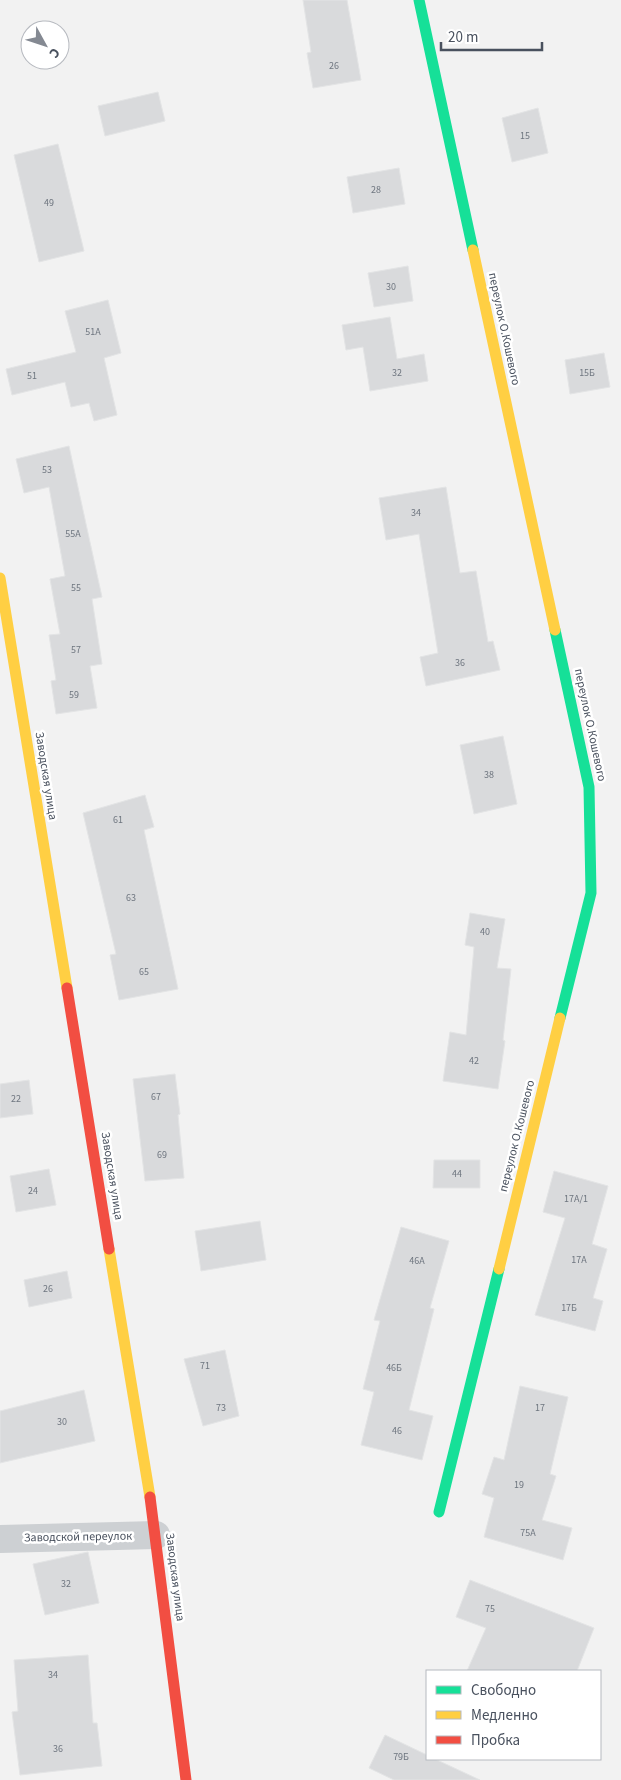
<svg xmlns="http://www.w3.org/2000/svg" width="621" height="1780" font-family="'Source Sans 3',sans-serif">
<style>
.building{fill:#d9dadc;stroke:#e3e4e5}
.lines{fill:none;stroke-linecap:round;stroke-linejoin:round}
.street{stroke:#cdd0d3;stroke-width:28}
.fast{stroke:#16e098;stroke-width:11}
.slow{stroke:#ffcf43;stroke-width:11}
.jam{stroke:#f24e42;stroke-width:11}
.labels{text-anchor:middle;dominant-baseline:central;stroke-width:5;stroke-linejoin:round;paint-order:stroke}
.number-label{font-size:10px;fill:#6e757f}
.street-label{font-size:12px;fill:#49515e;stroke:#fff}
</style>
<rect width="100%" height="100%" fill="#f2f2f2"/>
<g class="building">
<path d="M 303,0 L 347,0 L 361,80 L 313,88 L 307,53 L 311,52 Z"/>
<path d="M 158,92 L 165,121 L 105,136 L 98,106 Z"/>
<path d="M 538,108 L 548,153 L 512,162 L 502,118 Z"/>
<path d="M 58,144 L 84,251 L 39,262 L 14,155 Z"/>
<path d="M 399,168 L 405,204 L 353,213 L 347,177 Z"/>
<path d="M 408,266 L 413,301 L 374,307 L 368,273 Z"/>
<path d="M 108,300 L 121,353 L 104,358 L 117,415 L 94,421 L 89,403 L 71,407 L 65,382 L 12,395 L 6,369 L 76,352 L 65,311 Z"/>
<path d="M 390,317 L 397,359 L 424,354 L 428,381 L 370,391 L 363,347 L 346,350 L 342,325 Z"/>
<path d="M 604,353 L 610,387 L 570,394 L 565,360 Z"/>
<path d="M 69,446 L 102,597 L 92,599 L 102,664 L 90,666 L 97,708 L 56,714 L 51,681 L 56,680 L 49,635 L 60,634 L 50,579 L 65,576 L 49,487 L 24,493 L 16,459 Z"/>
<path d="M 446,487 L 460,573 L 476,571 L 488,642 L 493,641 L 500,670 L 426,686 L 420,657 L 438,653 L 419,534 L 386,540 L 379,498 Z"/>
<path d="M 503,736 L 517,804 L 474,814 L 460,745 Z"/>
<path d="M 145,795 L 154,827 L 144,830 L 178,989 L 119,1000 L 110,955 L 116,954 L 83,813 Z"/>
<path d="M 470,913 L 505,919 L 497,968 L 511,969 L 503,1040 L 505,1041 L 498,1089 L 443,1081 L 450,1032 L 466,1035 L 474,947 L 465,945 Z"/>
<path d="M 175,1074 L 180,1114 L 178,1115 L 184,1178 L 145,1181 L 133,1079 Z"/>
<path d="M 29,1080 L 33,1114 L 0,1118 L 0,1084 Z"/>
<path d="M 434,1160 L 480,1160 L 480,1188 L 433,1188 Z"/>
<path d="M 49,1169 L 56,1205 L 16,1212 L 10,1176 Z"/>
<path d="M 554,1171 L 608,1186 L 592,1244 L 607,1249 L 593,1298 L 603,1301 L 595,1331 L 535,1315 L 565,1218 L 543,1212 Z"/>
<path d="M 260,1221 L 266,1260 L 201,1271 L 195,1231 Z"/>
<path d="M 401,1227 L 449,1241 L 430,1308 L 434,1309 L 409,1410 L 433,1416 L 422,1460 L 361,1445 L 374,1392 L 363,1389 L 380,1321 L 374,1320 Z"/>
<path d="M 67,1271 L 72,1298 L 29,1307 L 24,1280 Z"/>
<path d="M 225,1350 L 239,1416 L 203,1426 L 184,1359 Z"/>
<path d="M 520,1386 L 568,1397 L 550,1474 L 556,1476 L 542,1520 L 572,1528 L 563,1560 L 484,1537 L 494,1498 L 482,1494 L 494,1457 L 504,1460 Z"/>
<path d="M 84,1390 L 95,1441 L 0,1463 L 0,1411 Z"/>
<path d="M 88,1552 L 99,1603 L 45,1615 L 33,1564 Z"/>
<path d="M 470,1580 L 594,1628 L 577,1671 L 467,1671 L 486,1628 L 456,1617 Z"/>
<path d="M 88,1655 L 93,1723 L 97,1723 L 102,1766 L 20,1775 L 12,1712 L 18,1711 L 14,1660 Z"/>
<path d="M 385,1735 L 427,1755 L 427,1759 L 435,1759 L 480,1780 L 394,1780 L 369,1768 Z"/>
</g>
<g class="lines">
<path class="street" d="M 0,1539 L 156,1535"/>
<g class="fast">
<path d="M 419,0 L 473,250"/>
<path d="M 555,630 L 589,787 L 591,893 L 560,1018"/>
<path d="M 439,1512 L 499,1269"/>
</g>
<g class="slow">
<path d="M 473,250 L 555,630"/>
<path d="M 0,578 L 67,988"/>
<path d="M 109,1249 L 150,1497"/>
<path d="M 499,1269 L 560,1018"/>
</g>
<g class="jam">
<path d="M 67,988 L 109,1249"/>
<path d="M 150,1497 L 186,1780"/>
</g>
</g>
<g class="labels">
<g class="number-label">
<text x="334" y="66">26</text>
<text x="525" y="136">15</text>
<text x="376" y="190">28</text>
<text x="49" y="203">49</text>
<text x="391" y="287">30</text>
<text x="93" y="332">51А</text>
<text x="397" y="373">32</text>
<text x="587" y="373">15Б</text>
<text x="32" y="376">51</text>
<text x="47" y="470">53</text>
<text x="416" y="513">34</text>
<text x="73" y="534">55А</text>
<text x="76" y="588">55</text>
<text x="76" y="650">57</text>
<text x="460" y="663">36</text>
<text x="74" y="695">59</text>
<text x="489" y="775">38</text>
<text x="118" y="820">61</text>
<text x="131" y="898">63</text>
<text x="485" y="932">40</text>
<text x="144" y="972">65</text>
<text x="474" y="1061">42</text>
<text x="156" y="1097">67</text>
<text x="16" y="1099">22</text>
<text x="162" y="1155">69</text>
<text x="457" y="1174">44</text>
<text x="33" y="1191">24</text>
<text x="576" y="1199">17А/1</text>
<text x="579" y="1260">17А</text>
<text x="417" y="1261">46А</text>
<text x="48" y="1289">26</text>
<text x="569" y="1308">17Б</text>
<text x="205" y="1366">71</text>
<text x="394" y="1368">46Б</text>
<text x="221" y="1408">73</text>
<text x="540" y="1408">17</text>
<text x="62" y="1422">30</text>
<text x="397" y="1431">46</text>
<text x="519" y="1485">19</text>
<text x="528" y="1533">75А</text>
<text x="66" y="1584">32</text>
<text x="490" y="1609">75</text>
<text x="53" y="1675">34</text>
<text x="58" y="1749">36</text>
<text x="401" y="1757">79Б</text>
</g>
<g class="street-label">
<text transform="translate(504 329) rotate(78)">переулок О.Кошевого</text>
<text transform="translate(590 725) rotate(78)">переулок О.Кошевого</text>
<text transform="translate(46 776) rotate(81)">Заводская улица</text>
<text transform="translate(517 1136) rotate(-76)">переулок О.Кошевого</text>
<text transform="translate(112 1176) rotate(81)">Заводская улица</text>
<text transform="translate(78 1537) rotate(-1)">Заводской переулок</text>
<text transform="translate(175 1577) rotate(83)">Заводская улица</text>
</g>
</g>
<rect x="426" y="1670" width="175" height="90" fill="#ffffff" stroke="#b6b9bf"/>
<rect x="436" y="1686" width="25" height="8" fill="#16e098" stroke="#b6b9bf"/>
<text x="471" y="1695" font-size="15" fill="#49515e">Свободно</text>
<rect x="436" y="1711" width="25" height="8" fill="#ffcf43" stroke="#b6b9bf"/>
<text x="471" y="1720" font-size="15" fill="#49515e">Медленно</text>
<rect x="436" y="1736" width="25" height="8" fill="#f24e42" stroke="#b6b9bf"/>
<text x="471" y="1745" font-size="15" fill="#49515e">Пробка</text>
<g transform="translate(45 45) rotate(130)"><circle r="24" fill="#ffffff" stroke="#b6b9bf"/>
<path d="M0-4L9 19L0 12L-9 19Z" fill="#848992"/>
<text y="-8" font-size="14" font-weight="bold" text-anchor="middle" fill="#49515e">С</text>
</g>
<path d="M441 42v8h101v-8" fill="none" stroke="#49515e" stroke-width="2.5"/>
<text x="448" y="42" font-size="15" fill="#49515e" stroke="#ffffff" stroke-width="4" paint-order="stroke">20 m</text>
</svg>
